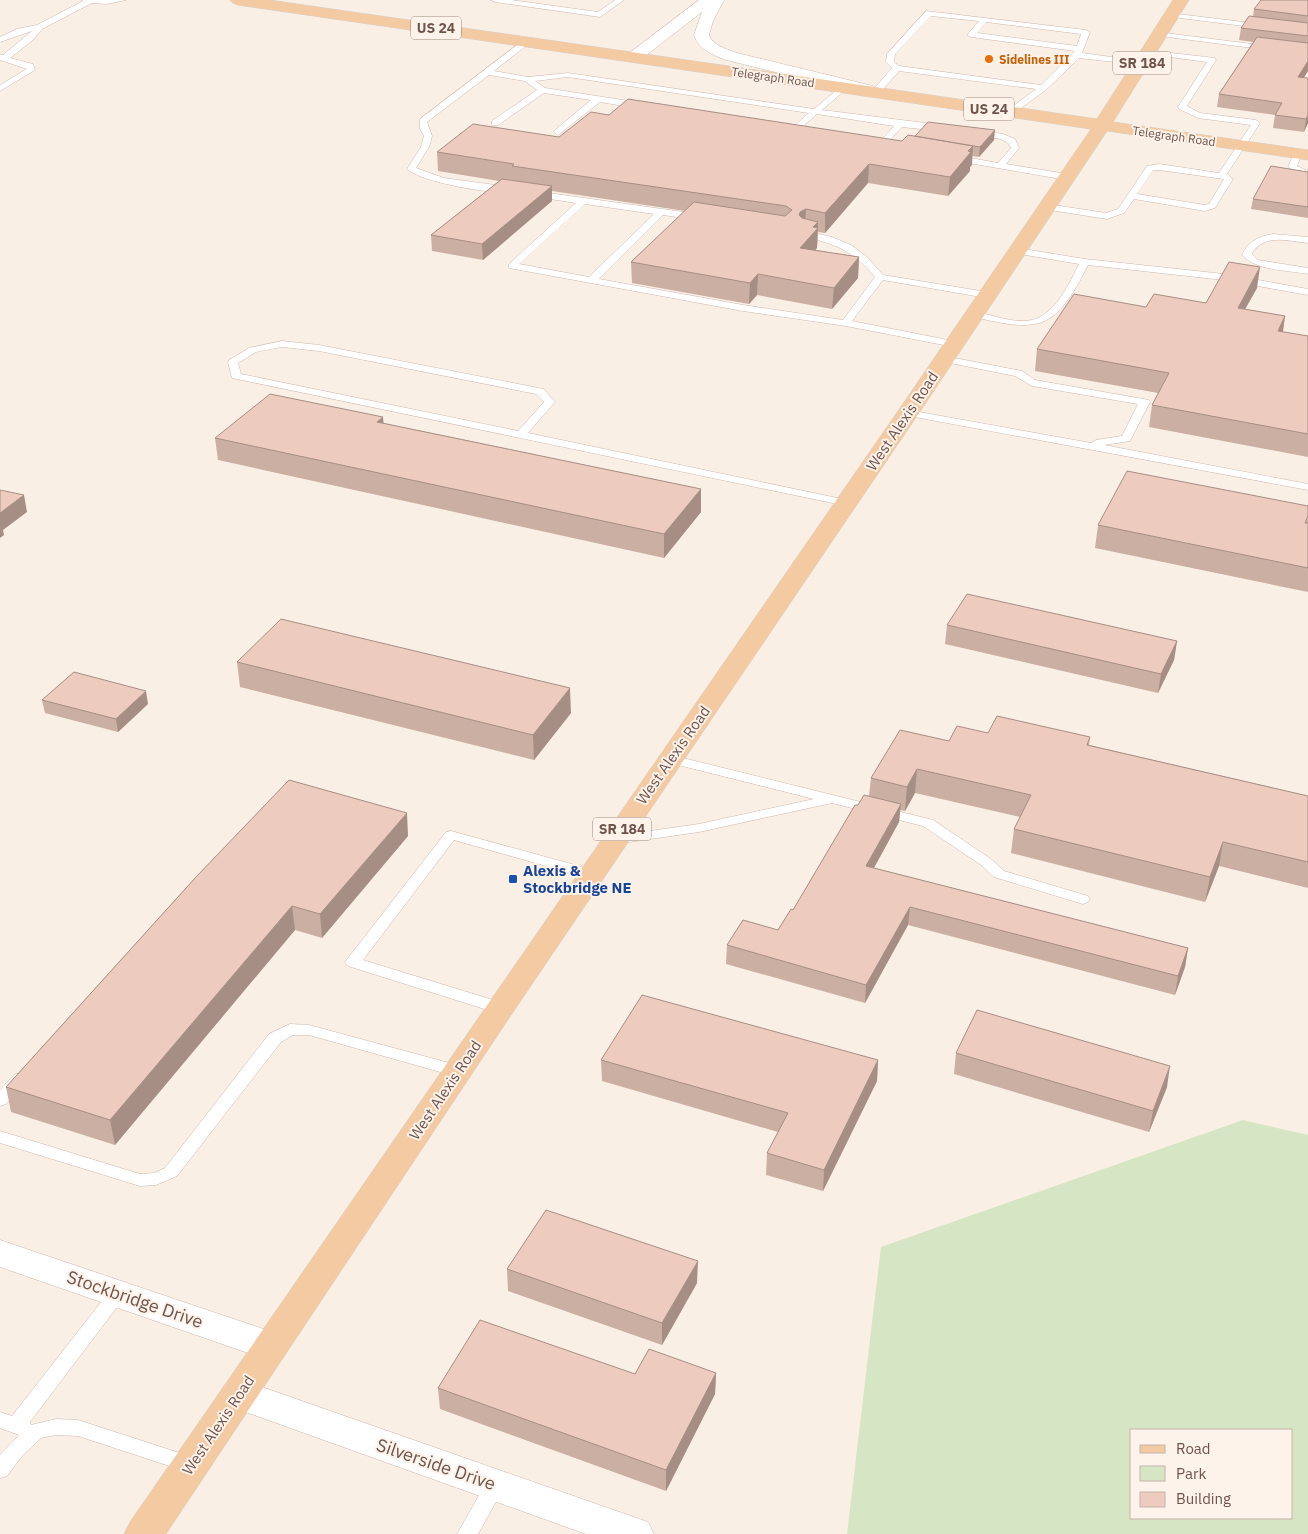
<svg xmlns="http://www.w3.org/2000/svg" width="1308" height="1534" font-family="'IBM Plex Sans',sans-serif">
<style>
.green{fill:#d6e6c4;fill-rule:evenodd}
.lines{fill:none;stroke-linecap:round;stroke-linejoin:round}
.service-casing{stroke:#cdb8af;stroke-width:1}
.minor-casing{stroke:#cdb8af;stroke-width:1}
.tertiary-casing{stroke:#cdb8af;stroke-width:1}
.primary-casing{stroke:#d7cfcd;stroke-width:1}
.service{fill:#fff;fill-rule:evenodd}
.minor{fill:#fff;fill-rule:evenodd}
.tertiary{fill:#fff;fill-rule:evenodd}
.primary{fill:#f3caa2;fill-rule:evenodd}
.wall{fill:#ccafa3}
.shaded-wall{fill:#a68e85}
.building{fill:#edcbbe;stroke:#a68e85}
.food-dot{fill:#e8710a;stroke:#fdf3ea;stroke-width:2}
.transit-dot{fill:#1a4fb4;stroke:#fdf3ea;stroke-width:2}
.labels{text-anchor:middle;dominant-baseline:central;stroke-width:4;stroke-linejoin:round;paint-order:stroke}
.far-food-label{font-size:12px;font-weight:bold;fill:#c56008;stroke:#fdf3ea;text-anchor:start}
.far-street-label{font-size:12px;fill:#70544c;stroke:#fdf3ea}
.shield{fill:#fdf3ea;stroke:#9a847b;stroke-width:1}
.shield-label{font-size:14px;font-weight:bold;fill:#70544c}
.street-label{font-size:15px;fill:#70544c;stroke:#fdf3ea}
.transit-label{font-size:15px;font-weight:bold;fill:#164399;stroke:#fdf3ea;text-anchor:start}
.near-street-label{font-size:18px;fill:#70544c;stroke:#fdf3ea}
</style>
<rect width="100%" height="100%" fill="#faefe4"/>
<path class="green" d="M 1243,1120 L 1308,1135 L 1308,1534 L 847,1534 L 881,1247 ZM 1132,1430 L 1292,1430 L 1292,1518 L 1132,1518 Z"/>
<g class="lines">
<g class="service-casing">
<g id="service">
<path d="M 82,0 L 126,0 L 107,4 L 92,3 L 42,29 L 33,40 L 10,58 L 33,64 L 35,70 L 0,91 L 0,85 L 27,69 L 0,60 L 0,55 L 3,55 L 32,31 L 0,42 L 0,37 L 17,29 L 37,25 L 83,1 Z"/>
<path d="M 491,0 L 511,0 L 598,12 L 615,0 L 624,0 L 600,17 L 495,2 Z"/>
<path d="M 926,11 L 1086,30 L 1090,32 L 1082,53 L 1141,61 L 1145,63 L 1141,65 L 1079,58 L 1046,90 L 1011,115 L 1008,114 L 1008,110 L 1036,89 L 899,71 L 879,94 L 873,94 L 873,90 L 892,68 L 886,62 L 887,54 ZM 931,16 L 979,21 L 967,35 L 971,37 L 1075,51 L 1041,85 L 899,66 L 894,61 L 895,54 ZM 986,22 L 1081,34 L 1077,46 L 977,33 Z"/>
<path d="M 1169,13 L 1260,24 L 1264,26 L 1260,28 L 1172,17 L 1169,17 Z"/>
<path d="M 1157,32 L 1268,46 L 1272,48 L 1268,50 L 1160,36 L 1156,34 Z"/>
<path d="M 525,39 L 532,41 L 494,71 L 528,77 L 568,73 L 814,109 L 843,85 L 847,87 L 846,89 L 822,110 L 941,125 L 945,128 L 941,131 L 902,127 L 884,147 L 881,148 L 877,145 L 894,126 L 817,114 L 795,133 L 791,130 L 792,128 L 809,113 L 568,77 L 535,81 L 545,88 L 642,103 L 646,106 L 642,109 L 600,102 L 558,135 L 554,132 L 555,130 L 591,100 L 544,93 L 498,125 L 492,125 L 492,121 L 537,90 L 525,81 L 489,75 L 427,122 L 432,136 L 429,147 L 416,168 L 444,178 L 510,187 L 515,190 L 513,192 C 494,195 420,182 407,169 L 421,147 L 424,136 L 420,129 L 420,119 Z"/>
<path d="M 1145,50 L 1215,58 L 1216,60 L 1187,106 L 1200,113 L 1256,120 L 1260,123 L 1227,174 L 1233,179 L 1215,208 L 1205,211 L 1134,199 L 1124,213 L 1107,219 L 1044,209 L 1042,207 L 1047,204 L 1106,213 L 1118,209 L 1147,166 L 1159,164 L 1219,173 L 1251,125 L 1198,118 L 1179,109 L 1178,107 L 1207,62 L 1148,54 L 1145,54 ZM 1153,170 L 1159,170 L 1224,179 L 1209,204 L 1205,205 L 1137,194 Z"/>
<path d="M 977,130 L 1003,134 L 1015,139 L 1019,148 L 1006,164 L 1067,174 L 1071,177 L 1067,180 L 951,160 L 950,158 L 954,155 L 998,163 L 1011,148 L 1008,143 L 1001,139 L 974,135 L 973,133 Z"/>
<path d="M 1298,150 L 1302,153 L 1297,166 L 1308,171 L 1308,177 L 1288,167 L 1294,153 Z"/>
<path d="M 534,191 L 698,214 L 703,217 L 698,220 L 663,215 L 599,279 L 743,305 L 843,320 L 875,277 C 853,250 835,244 802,236 L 800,234 L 805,231 L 832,237 L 851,245 L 867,257 L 883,275 L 987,292 L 992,295 L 987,298 L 883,280 L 852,321 L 958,342 L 959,344 L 958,346 L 954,347 L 846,326 L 743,311 L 509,268 L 509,264 L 576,203 L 531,196 L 531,192 ZM 585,204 L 654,214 L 589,277 L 519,264 Z"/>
<path d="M 1273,234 L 1308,237 L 1308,243 C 1288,241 1263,233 1252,254 L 1258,260 L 1308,268 L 1308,274 C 1288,270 1256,271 1242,255 C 1249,241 1257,237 1273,234 Z"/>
<path d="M 1017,248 L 1085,259 L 1224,274 L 1308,289 L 1308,295 L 1224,280 L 1088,265 C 1055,331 1040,333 970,316 L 969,314 L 974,311 C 992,315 1014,324 1032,320 C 1055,315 1070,282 1079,264 L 1014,253 L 1014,249 Z"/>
<path d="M 282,341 L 319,345 L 544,389 L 555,402 L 528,433 L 847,500 L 853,503 L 847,506 L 232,378 L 228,362 L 229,360 L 249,348 ZM 282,347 L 319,351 L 536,394 L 544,402 L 518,431 L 241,374 L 238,363 L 256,352 Z"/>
<path d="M 944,356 L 1022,371 L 1035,380 L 1149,400 L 1150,402 L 1130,441 L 1104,445 L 1308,484 L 1308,490 L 904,415 L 903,413 L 908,410 L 1091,443 L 1096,440 L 1122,436 L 1138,404 L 1032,386 L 1015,376 L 940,361 L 939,359 L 940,357 Z"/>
<path d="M 671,755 L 933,820 L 991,859 L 1004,871 L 1088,896 L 1090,899 L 1088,902 L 1083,904 L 994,877 L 981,865 L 923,826 L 832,803 L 699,832 L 615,844 L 610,843 L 608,840 L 610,837 L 615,836 L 699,824 L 814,799 L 666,762 L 664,759 L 666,756 Z"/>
<path d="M 451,831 L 597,871 L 599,874 L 597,877 L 592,879 L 454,840 L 363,960 L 506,1004 L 508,1008 L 506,1012 L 500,1013 L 494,1012 L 348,966 L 345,962 L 446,832 Z"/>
<path d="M 290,1024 L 309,1025 L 464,1067 L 466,1071 L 464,1075 L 458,1077 L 309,1035 L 293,1035 L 281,1042 L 177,1176 L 156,1185 L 140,1186 L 0,1143 L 0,1131 L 140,1174 L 154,1173 L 165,1168 L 269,1034 Z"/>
<path d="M 20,1073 L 26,1075 L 28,1079 L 26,1083 L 6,1104 L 0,1106 L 0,1090 L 14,1075 Z"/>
<path d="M 118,1286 L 124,1288 L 127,1293 L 124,1298 L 30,1422 L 31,1425 L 56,1419 L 78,1420 L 198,1459 L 201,1465 L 198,1471 L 191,1473 L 78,1436 L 56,1435 L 41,1438 L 22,1456 L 7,1476 L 0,1478 L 0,1455 L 19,1435 L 0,1428 L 0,1412 L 12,1416 L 112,1288 Z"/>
<path d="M 496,1476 L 503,1478 L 506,1484 L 478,1534 L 457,1534 L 489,1478 Z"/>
</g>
</g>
<g class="minor-casing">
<g id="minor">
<path d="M 0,1240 L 284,1336 L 289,1346 L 284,1356 L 271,1361 L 0,1267 Z"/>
<path d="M 239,1379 L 648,1522 L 654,1534 L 586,1534 L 226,1405 L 220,1394 L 226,1383 Z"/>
</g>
</g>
<g class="tertiary-casing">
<path id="tertiary" d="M 699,0 L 724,0 L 713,21 L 709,35 C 713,46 727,49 737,53 L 873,86 L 875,89 L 873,92 L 867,94 L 726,60 C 713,55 699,50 694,35 L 702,12 L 640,60 L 628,60 L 626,57 L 628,54 Z"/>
</g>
<g class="primary-casing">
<path id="primary" d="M 230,0 L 269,0 L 1097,119 L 1173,0 L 1189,0 L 1113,122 L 1308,150 L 1308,160 L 1107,131 L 919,413 L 511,1015 L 166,1534 L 124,1534 L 130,1522 L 898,411 L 1091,129 L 238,5 L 233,3 Z"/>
</g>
<use href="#service" class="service"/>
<use href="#minor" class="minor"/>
<use href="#tertiary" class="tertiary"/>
<use href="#primary" class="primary"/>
</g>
<g class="wall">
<path d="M 1308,0 L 1308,71 L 1304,77 L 1308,123 L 1304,132 L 1273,128 L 1275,115 L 1217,107 L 1219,94 L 1253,42 L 1239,40 L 1241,28 L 1253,17 L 1254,9 Z"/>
<path d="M 609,115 L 902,141 L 915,136 L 994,140 L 979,157 L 972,156 L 972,165 L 970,167 L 970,171 L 948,196 L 868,183 L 825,233 L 818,232 L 817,248 L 815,250 L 859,257 L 858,278 L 832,309 L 757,295 L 749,304 L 632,283 L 631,262 L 685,211 L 552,191 L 552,201 L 483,260 L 432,251 L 431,235 L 499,181 L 438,171 L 437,152 L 559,137 Z"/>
<path d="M 1308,172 L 1308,218 L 1251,209 L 1253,199 Z"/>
<path d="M 1257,288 L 1245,309 L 1285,316 L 1283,332 L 1308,336 L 1308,457 L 1149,427 L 1152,405 L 1158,393 L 1035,371 L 1037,349 L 1146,307 L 1206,303 Z"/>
<path d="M 383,423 L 701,489 L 701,512 L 664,558 L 218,460 L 215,438 Z"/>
<path d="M 1308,506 L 1308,592 L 1095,548 L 1098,525 Z"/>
<path d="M 947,625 L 1177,641 L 1174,660 L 1158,693 L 945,644 Z"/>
<path d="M 237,662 L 571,713 L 534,760 L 240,687 Z"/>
<path d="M 42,700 L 148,704 L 118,732 L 45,713 Z"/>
<path d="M 988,733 L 1090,737 L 1089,745 L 1308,796 L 1308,888 L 1219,866 L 1205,902 L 1011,853 L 1014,829 L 1020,817 L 915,793 L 905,811 L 900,810 L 899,822 L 874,868 L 1188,948 L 1185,967 L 1175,995 L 908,925 L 865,1003 L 726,964 L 727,945 L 778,930 L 793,910 L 858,805 L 869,796 L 871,778 L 949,741 Z"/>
<path d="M 408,836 L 322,938 L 295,930 L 115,1145 L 11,1112 L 6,1087 L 196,877 Z"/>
<path d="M 956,1053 L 1167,1087 L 1149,1132 L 954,1074 Z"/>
<path d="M 601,1060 L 878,1060 L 877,1081 L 823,1191 L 766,1175 L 767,1153 L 778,1132 L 602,1081 Z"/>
<path d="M 507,1269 L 697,1283 L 662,1345 L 508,1291 Z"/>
<path d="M 716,1373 L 715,1394 L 666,1491 L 440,1409 L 438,1388 L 635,1374 Z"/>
</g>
<g class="shaded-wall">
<path d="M 1308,61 L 1308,71 L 1296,90 L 1298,77 Z"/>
<path d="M 1308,115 L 1308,123 L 1304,132 L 1306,119 Z"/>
<path d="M 995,130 L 994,140 L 979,157 L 980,147 Z"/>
<path d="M 973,146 L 972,165 L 970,167 L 970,171 L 948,196 L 950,177 Z"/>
<path d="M 869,164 L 868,183 L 825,233 L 825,213 Z"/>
<path d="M 552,186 L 552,201 L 483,260 L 482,244 Z"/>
<path d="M 806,209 L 805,229 L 799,235 L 800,212 Z"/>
<path d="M 818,222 L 817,248 L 800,268 L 800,248 L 813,227 Z"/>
<path d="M 859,257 L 858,278 L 832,309 L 834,288 Z"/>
<path d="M 1260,267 L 1257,288 L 1234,329 L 1238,308 Z"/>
<path d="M 758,274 L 757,295 L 749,304 L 750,283 Z"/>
<path d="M 1285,316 L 1282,337 L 1278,331 Z"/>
<path d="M 383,417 L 385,439 L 377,422 Z"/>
<path d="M 701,489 L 701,512 L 664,558 L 664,534 Z"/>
<path d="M 24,495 L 27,512 L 3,530 L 4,535 L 0,538 L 0,513 Z"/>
<path d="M 1177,641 L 1174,660 L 1158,693 L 1161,674 Z"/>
<path d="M 570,688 L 571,713 L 534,760 L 533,735 Z"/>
<path d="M 146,691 L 148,704 L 118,732 L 116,719 Z"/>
<path d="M 917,769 L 915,793 L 905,811 L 907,787 Z"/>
<path d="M 901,804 L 899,822 L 865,884 L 866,866 Z"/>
<path d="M 407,813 L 408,836 L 322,938 L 320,914 Z"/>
<path d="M 1223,842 L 1219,866 L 1205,902 L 1210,877 Z"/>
<path d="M 292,906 L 295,930 L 115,1145 L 110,1120 Z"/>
<path d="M 910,907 L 908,925 L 865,1003 L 866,985 Z"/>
<path d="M 1188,948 L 1185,967 L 1175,995 L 1178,976 Z"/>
<path d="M 878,1060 L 877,1081 L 823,1191 L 824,1170 Z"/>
<path d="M 1170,1066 L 1167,1087 L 1149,1132 L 1153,1111 Z"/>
<path d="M 698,1261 L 697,1283 L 662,1345 L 662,1323 Z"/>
<path d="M 716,1373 L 715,1394 L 666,1491 L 666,1470 Z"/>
</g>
<g class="building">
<path d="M 1261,0 L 1308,0 L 1308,16 L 1254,9 Z"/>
<path d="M 1249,16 L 1308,23 L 1308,36 L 1241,28 Z"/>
<path d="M 1257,37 L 1308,43 L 1308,61 L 1298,77 L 1308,78 L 1308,115 L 1306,119 L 1275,115 L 1282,103 L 1219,94 Z"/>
<path d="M 628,99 L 902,141 L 908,135 L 973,146 L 968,151 L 971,152 L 950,177 L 869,164 L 825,213 L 806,209 L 800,212 L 799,215 L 802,218 L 818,222 L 813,227 L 818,228 L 800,248 L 859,257 L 834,288 L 758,274 L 750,283 L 631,262 L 694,202 L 785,216 L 792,210 L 786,206 L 512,166 L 514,164 L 437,152 L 473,124 L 559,137 L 591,112 L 609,115 Z"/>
<path d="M 928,122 L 995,130 L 980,147 L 915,136 Z"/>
<path d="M 1271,166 L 1308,172 L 1308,207 L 1253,199 Z"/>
<path d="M 502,179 L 552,186 L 482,244 L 431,235 Z"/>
<path d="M 1229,262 L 1260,267 L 1238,308 L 1285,316 L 1278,331 L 1308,336 L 1308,434 L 1152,405 L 1169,373 L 1037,349 L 1074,294 L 1146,307 L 1154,294 L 1206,303 Z"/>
<path d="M 270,394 L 383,417 L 377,422 L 701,489 L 664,534 L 215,438 Z"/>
<path d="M 1127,471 L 1308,506 L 1308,516 L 1305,523 L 1308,523 L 1308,568 L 1098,525 Z"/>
<path d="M 0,490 L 24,495 L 0,513 Z"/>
<path d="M 967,594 L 1177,641 L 1161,674 L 947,625 Z"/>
<path d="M 281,619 L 570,688 L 533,735 L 237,662 Z"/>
<path d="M 74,672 L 146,691 L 116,719 L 42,700 Z"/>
<path d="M 997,716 L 1090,737 L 1087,745 L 1308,796 L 1308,862 L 1223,842 L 1210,877 L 1014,829 L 1031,795 L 917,769 L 907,787 L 871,778 L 900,730 L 949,741 L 957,726 L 988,733 Z"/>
<path d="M 289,780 L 407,813 L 320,914 L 292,906 L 110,1120 L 6,1087 L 196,877 Z"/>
<path d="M 864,795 L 901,804 L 866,866 L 1188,948 L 1178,976 L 910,907 L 866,985 L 727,945 L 743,920 L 778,930 L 791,909 L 793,910 L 855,805 L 858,805 Z"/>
<path d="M 642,995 L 878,1060 L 824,1170 L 767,1153 L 788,1113 L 601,1060 Z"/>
<path d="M 977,1010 L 1170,1066 L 1153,1111 L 956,1053 Z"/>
<path d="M 546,1210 L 698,1261 L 662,1323 L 507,1269 Z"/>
<path d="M 480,1320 L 635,1374 L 649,1349 L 716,1373 L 666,1470 L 438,1388 Z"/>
</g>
<circle class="food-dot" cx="989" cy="59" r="5"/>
<rect class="transit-dot" x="508" y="874" width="10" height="10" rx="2.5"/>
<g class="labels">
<g class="far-food-label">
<text x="999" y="59">Sidelines III</text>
</g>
<g class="far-street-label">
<text transform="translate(773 77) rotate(8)">Telegraph Road</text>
<text transform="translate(1174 136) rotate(8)">Telegraph Road</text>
</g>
<g class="shield">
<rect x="411" y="16.5" width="50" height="23" rx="4"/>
<rect x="1113" y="51.5" width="58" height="23" rx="4"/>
<rect x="964" y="97.5" width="50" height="23" rx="4"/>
<rect x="593" y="817.5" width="58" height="23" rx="4"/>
</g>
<g class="shield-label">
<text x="436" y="28">US 24</text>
<text x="1142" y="63">SR 184</text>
<text x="989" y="109">US 24</text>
<text x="622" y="829">SR 184</text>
</g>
<g class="street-label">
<text transform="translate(902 421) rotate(-56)">West Alexis Road</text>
<text transform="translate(673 755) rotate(-55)">West Alexis Road</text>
<text transform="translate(445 1090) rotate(-56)">West Alexis Road</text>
<text transform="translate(218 1425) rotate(-56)">West Alexis Road</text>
</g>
<g class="transit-label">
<text x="523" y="870">Alexis &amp;<tspan x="523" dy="17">Stockbridge NE</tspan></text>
</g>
<g class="near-street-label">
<text transform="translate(135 1299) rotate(19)">Stockbridge Drive</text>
<text transform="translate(436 1464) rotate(19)">Silverside Drive</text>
</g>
</g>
<rect x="1130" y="1429" width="162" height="90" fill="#fdf3ea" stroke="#c5b3ab"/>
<rect x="1140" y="1445" width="25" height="8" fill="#f3caa2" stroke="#c5b3ab"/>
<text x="1176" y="1454" font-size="15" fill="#70544c">Road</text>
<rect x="1140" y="1466" width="25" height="15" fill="#d6e6c4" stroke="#c5b3ab"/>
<text x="1176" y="1479" font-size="15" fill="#70544c">Park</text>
<rect x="1140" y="1492" width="25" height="15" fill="#edcbbe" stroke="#c5b3ab"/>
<text x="1176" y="1504" font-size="15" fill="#70544c">Building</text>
</svg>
